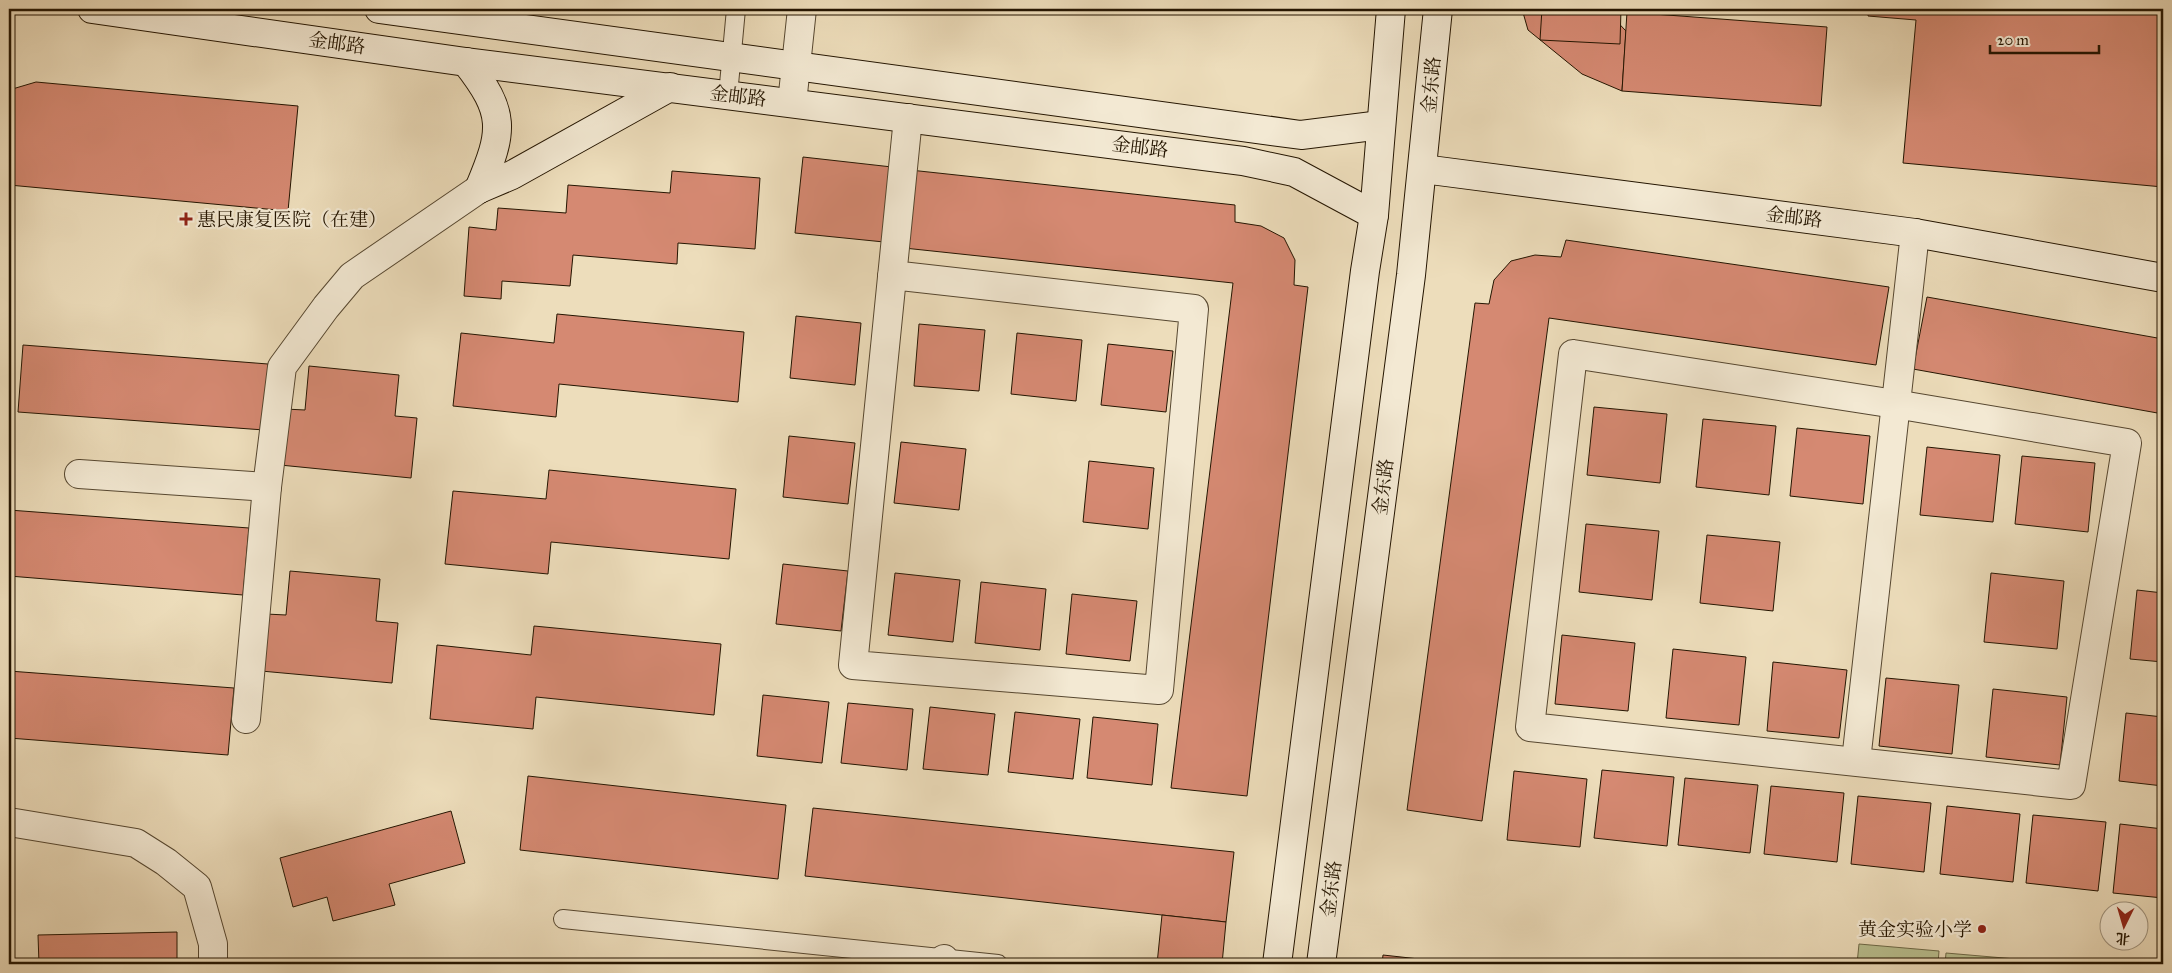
<svg xmlns="http://www.w3.org/2000/svg" width="2172" height="973" font-family="'IM FELL Great Primer','Noto Serif SC',serif">
<style>
.green{fill:#b9c090;stroke:#6e6a48}
.building{fill:#d58972;stroke:#241501}
.lines{fill:none;stroke-linecap:round;stroke-linejoin:round}
.lane-casing{stroke:#564730;stroke-width:20}
.street-casing{stroke:#564730;stroke-width:30}
.secondary-casing{stroke:#241501;stroke-width:30}
.lane{stroke:#f3e9d3;stroke-width:18}
.street{stroke:#f3e9d3;stroke-width:28}
.secondary{stroke:#f3e9d3;stroke-width:28}
.poi-dot{fill:#8f2418;stroke:#f3e9d3;stroke-width:2}
.labels{text-anchor:middle;dominant-baseline:central;stroke-width:4.5;stroke-linejoin:round;paint-order:stroke}
.street-label{font-size:19px;fill:#241501;stroke:#f3e9d3}
.poi-label{font-size:19px;fill:#241501;stroke:#f3e9d3;text-anchor:start}
</style>
<rect width="100%" height="100%" fill="#edddbb"/>
<filter id="stains"><feTurbulence type="fractalNoise" baseFrequency=".004" numOctaves="4"/><feColorMatrix values="0 0 0 0 .2 0 0 0 0 .09 0 0 0 0 .02 0 0 0 .5 -.17"/></filter>
<radialGradient id="worn" r=".72"><stop offset=".6" stop-color="#630" stop-opacity="0"/><stop offset="1" stop-color="#630" stop-opacity=".3"/></radialGradient>
<g class="green">
<path d="M 1859,944 L 1939,951 L 1938,964 L 1857,964 Z"/>
<path d="M 1946,953 L 2027,960 L 2026,964 L 1945,964 Z"/>
<path d="M 2036,960 L 2084,964 L 2036,964 Z"/>
</g>
<g class="building">
<path d="M 1522,9 L 1605,9 L 1626,31 L 1622,91 L 1582,74 L 1528,30 Z"/>
<path d="M 1542,9 L 1621,9 L 1620,44 L 1540,40 Z"/>
<path d="M 1869,9 L 2143,9 L 2163,11 L 2163,187 L 1903,163 L 1916,20 L 1868,16 Z"/>
<path d="M 1627,12 L 1827,27 L 1821,106 L 1622,91 Z"/>
<path d="M 36,82 L 298,106 L 288,211 L 9,185 L 9,90 Z"/>
<path d="M 803,157 L 892,167 L 884,242 L 795,233 Z"/>
<path d="M 910,170 L 1235,205 L 1235,222 L 1261,226 L 1284,238 L 1295,260 L 1294,285 L 1308,287 L 1247,796 L 1171,788 L 1233,283 L 904,248 Z"/>
<path d="M 672,171 L 760,178 L 755,249 L 678,243 L 677,264 L 573,255 L 570,286 L 502,281 L 501,299 L 464,296 L 469,227 L 496,230 L 498,208 L 566,213 L 568,185 L 670,193 Z"/>
<path d="M 1566,240 L 1889,287 L 1876,365 L 1549,318 L 1482,821 L 1407,810 L 1475,303 L 1489,304 L 1494,280 L 1511,261 L 1535,255 L 1561,257 Z"/>
<path d="M 1927,297 L 2163,339 L 2163,414 L 1913,369 Z"/>
<path d="M 557,314 L 744,332 L 738,402 L 559,384 L 556,417 L 453,406 L 461,333 L 554,343 Z"/>
<path d="M 796,316 L 861,323 L 855,385 L 790,378 Z"/>
<path d="M 919,324 L 985,330 L 979,391 L 914,386 Z"/>
<path d="M 1017,333 L 1082,340 L 1076,401 L 1011,394 Z"/>
<path d="M 1108,344 L 1173,351 L 1166,412 L 1101,405 Z"/>
<path d="M 23,345 L 268,364 L 264,430 L 18,412 Z"/>
<path d="M 309,366 L 399,375 L 395,416 L 417,418 L 411,478 L 280,465 L 285,409 L 305,410 Z"/>
<path d="M 1594,407 L 1667,414 L 1660,483 L 1587,475 Z"/>
<path d="M 1703,419 L 1776,426 L 1769,495 L 1696,487 Z"/>
<path d="M 1797,428 L 1870,436 L 1863,504 L 1790,496 Z"/>
<path d="M 789,436 L 855,443 L 848,504 L 783,497 Z"/>
<path d="M 901,442 L 966,449 L 959,510 L 894,503 Z"/>
<path d="M 1927,447 L 2000,455 L 1993,522 L 1920,515 Z"/>
<path d="M 2022,456 L 2095,463 L 2088,532 L 2015,524 Z"/>
<path d="M 1089,461 L 1154,468 L 1148,529 L 1083,522 Z"/>
<path d="M 549,470 L 736,489 L 729,559 L 551,542 L 548,574 L 445,564 L 453,491 L 546,499 Z"/>
<path d="M 9,510 L 249,528 L 243,595 L 9,576 Z"/>
<path d="M 1586,524 L 1659,531 L 1652,600 L 1579,592 Z"/>
<path d="M 1707,535 L 1780,542 L 1773,611 L 1700,603 Z"/>
<path d="M 783,564 L 848,571 L 841,631 L 776,624 Z"/>
<path d="M 290,571 L 380,579 L 376,621 L 398,623 L 392,683 L 261,671 L 266,614 L 286,615 Z"/>
<path d="M 895,573 L 960,580 L 953,642 L 888,635 Z"/>
<path d="M 1991,573 L 2064,581 L 2057,649 L 1984,642 Z"/>
<path d="M 981,582 L 1046,589 L 1040,650 L 975,643 Z"/>
<path d="M 2137,590 L 2163,593 L 2163,662 L 2130,659 Z"/>
<path d="M 1072,594 L 1137,601 L 1130,661 L 1066,654 Z"/>
<path d="M 534,626 L 721,644 L 714,715 L 536,697 L 533,729 L 430,719 L 437,645 L 531,655 Z"/>
<path d="M 1562,635 L 1635,643 L 1628,711 L 1555,704 Z"/>
<path d="M 1673,649 L 1746,657 L 1739,725 L 1666,718 Z"/>
<path d="M 1773,662 L 1847,670 L 1839,738 L 1767,731 Z"/>
<path d="M 9,671 L 234,688 L 228,755 L 9,738 Z"/>
<path d="M 1886,678 L 1959,685 L 1952,754 L 1879,746 Z"/>
<path d="M 1993,689 L 2067,697 L 2060,765 L 1986,757 Z"/>
<path d="M 763,695 L 829,702 L 822,763 L 757,756 Z"/>
<path d="M 848,703 L 913,709 L 907,770 L 841,763 Z"/>
<path d="M 930,707 L 995,714 L 988,775 L 923,769 Z"/>
<path d="M 1015,712 L 1080,719 L 1073,779 L 1008,772 Z"/>
<path d="M 2126,713 L 2163,717 L 2163,786 L 2119,781 Z"/>
<path d="M 1093,717 L 1158,724 L 1152,785 L 1087,778 Z"/>
<path d="M 1602,770 L 1674,777 L 1667,846 L 1594,838 Z"/>
<path d="M 1514,771 L 1587,779 L 1580,847 L 1507,840 Z"/>
<path d="M 528,776 L 786,805 L 778,879 L 520,850 Z"/>
<path d="M 1685,778 L 1758,785 L 1750,853 L 1678,845 Z"/>
<path d="M 1771,786 L 1844,793 L 1837,862 L 1764,854 Z"/>
<path d="M 1858,796 L 1931,803 L 1924,872 L 1851,864 Z"/>
<path d="M 1947,806 L 2020,814 L 2013,882 L 1940,874 Z"/>
<path d="M 813,808 L 1234,852 L 1226,922 L 805,876 Z"/>
<path d="M 451,811 L 465,863 L 389,884 L 395,905 L 333,921 L 327,897 L 293,907 L 280,858 Z"/>
<path d="M 2033,815 L 2106,822 L 2098,891 L 2026,883 Z"/>
<path d="M 2120,824 L 2163,829 L 2163,898 L 2113,893 Z"/>
<path d="M 1162,915 L 1226,922 L 1222,964 L 1157,964 Z"/>
<path d="M 177,932 L 177,964 L 39,964 L 38,935 Z"/>
<path d="M 1383,955 L 1446,962 L 1445,964 L 1382,964 Z"/>
</g>
<g class="lines">
<g class="lane-casing">
<g id="lane">
<path d="M 728,95 L 736,9"/>
<path d="M 563,919 L 998,964"/>
</g>
</g>
<g class="street-casing">
<g id="street">
<path d="M 792,103 L 802,9"/>
<path d="M 892,275 L 1194,309 L 1159,690 L 853,665 L 908,118"/>
<path d="M 1573,354 L 1895,404 L 2127,443 L 2071,785 L 1530,727 Z"/>
<path d="M 79,474 L 267,487"/>
<path d="M 246,719 L 267,487 L 282,367 L 326,307 L 352,276 L 479,189"/>
<path d="M 1856,761 L 1915,233"/>
<path d="M 9,822 L 136,843 L 166,862 L 197,887 L 213,944 L 213,964"/>
<path d="M 943,964 L 944,959"/>
</g>
</g>
<g class="secondary-casing">
<g id="secondary">
<path d="M 92,9 L 466,62 L 1243,161 L 1294,172 L 1374,215"/>
<path d="M 379,9 L 1301,135 L 1381,125"/>
<path d="M 466,62 C 506,113 504,130 479,189"/>
<path d="M 1423,169 L 1915,233 L 2163,278"/>
<path d="M 479,189 L 512,175 L 670,87"/>
<path d="M 1277,964 L 1365,271 L 1374,215 L 1391,9"/>
<path d="M 1321,964 L 1411,275 L 1438,9"/>
</g>
</g>
<use href="#lane" class="lane"/>
<use href="#street" class="street"/>
<use href="#secondary" class="secondary"/>
</g>
<g class="poi-dot">
<path d="M183.5 211.5h5v5h5v5h-5v5h-5v-5h-5v-5h5z"/>
<circle cx="1982" cy="929" r="5"/>
</g>
<g class="labels">
<g class="street-label">
<text transform="translate(337 43) rotate(8)">金邮路</text>
<text transform="translate(1431 85) rotate(-85)">金东路</text>
<text transform="translate(738 96) rotate(7)">金邮路</text>
<text transform="translate(1140 147) rotate(7)">金邮路</text>
<text transform="translate(1794 217) rotate(7)">金邮路</text>
<text transform="translate(1383 487) rotate(-83)">金东路</text>
<text transform="translate(1331 889) rotate(-83)">金东路</text>
</g>
<g class="poi-label">
<text x="197" y="219">惠民康复医院（在建）</text>
<text x="1972" y="929" text-anchor="end">黄金实验小学</text>
</g>
</g>
<rect width="2172" height="973" fill="none" stroke="#edddbb" stroke-width="30"/>
<rect x="10" y="10" width="2152" height="953" fill="none" stroke="#241501" stroke-width="2.5"/>
<rect x="15" y="15" width="2142" height="943" fill="none" stroke="#241501"/>
<g transform="translate(2124 926) rotate(185)"><circle r="24" fill="#f3e9d3" stroke="#a0947f"/>
<path d="M0-4L9 19L0 12L-9 19Z" fill="#8f2418"/>
<text y="-8" font-size="14" font-weight="bold" text-anchor="middle" fill="#241501">北</text>
</g>
<path d="M1990 45v8h109v-8" fill="none" stroke="#241501" stroke-width="2.5"/>
<text x="1997" y="45" font-size="15" fill="#241501" stroke="#f3e9d3" stroke-width="4" paint-order="stroke">20 m</text>
<rect width="100%" height="100%" filter="url(#stains)"/>
<rect width="100%" height="100%" fill="url(#worn)"/>
</svg>
